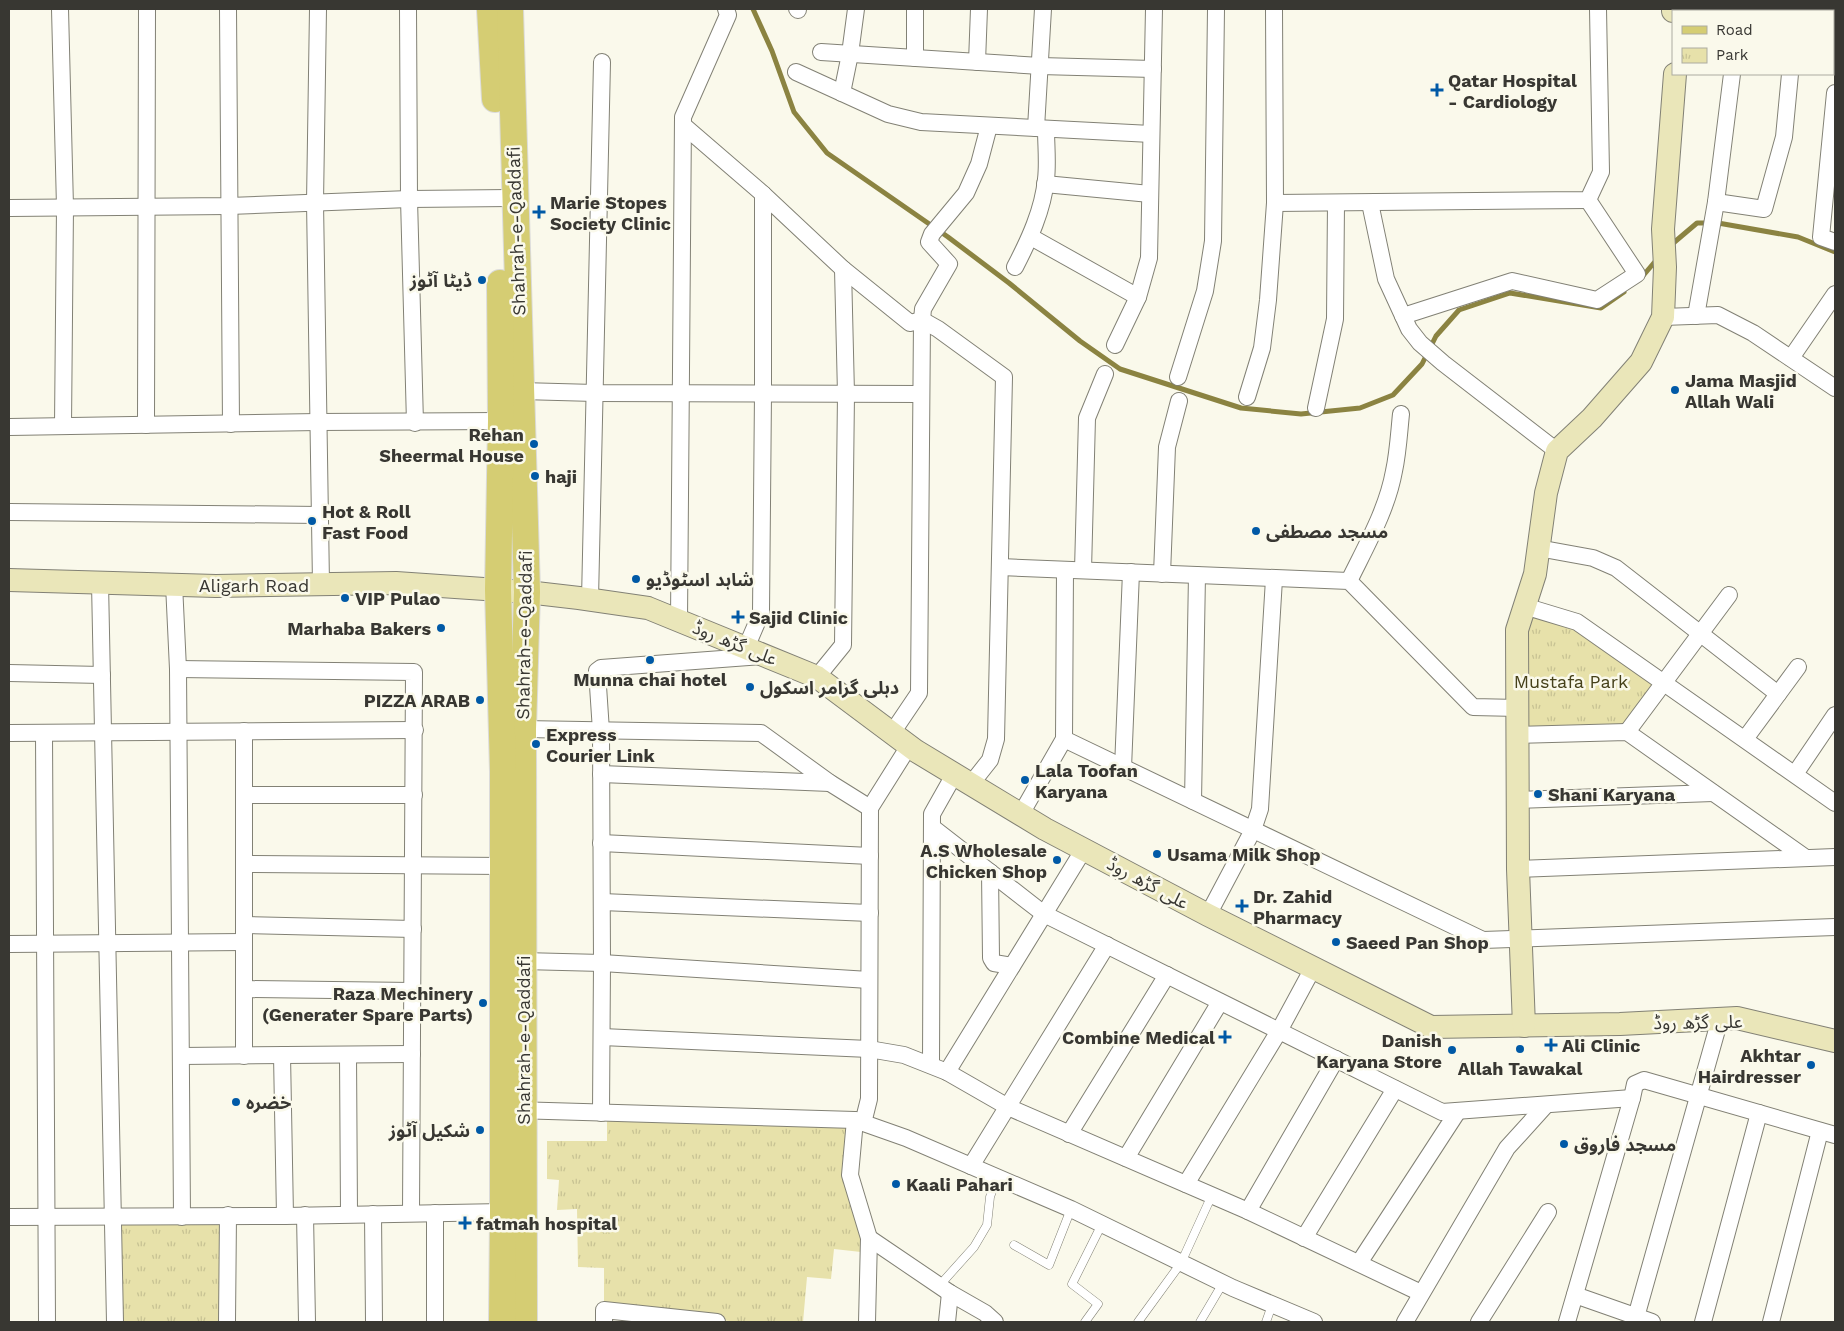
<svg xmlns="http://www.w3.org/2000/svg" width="1844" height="1331" font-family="'Work Sans','Noto Sans Arabic',sans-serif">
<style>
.park{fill:url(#park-tufts)}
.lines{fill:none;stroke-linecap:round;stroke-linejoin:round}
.stream{stroke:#8b8341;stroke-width:5}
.lane-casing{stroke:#828175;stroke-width:9}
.street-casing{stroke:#828175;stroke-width:18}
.secondary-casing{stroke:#828175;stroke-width:24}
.primary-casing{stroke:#dbdbda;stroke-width:28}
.lane{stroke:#fff;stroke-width:8}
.street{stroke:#fff;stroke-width:16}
.secondary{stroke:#eae6b9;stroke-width:22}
.primary{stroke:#d5cd73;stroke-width:26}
.poi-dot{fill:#0059a6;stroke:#faf9eb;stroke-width:2}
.labels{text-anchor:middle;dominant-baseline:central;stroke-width:5;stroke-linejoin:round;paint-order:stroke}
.poi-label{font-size:18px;font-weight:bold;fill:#383732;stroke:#faf9eb;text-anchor:start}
.street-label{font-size:18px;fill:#383732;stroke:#faf9eb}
.park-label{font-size:18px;fill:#46411a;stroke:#faf9eb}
</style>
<defs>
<pattern id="park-tufts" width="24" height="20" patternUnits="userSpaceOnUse" patternTransform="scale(1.25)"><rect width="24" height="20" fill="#e7e1aa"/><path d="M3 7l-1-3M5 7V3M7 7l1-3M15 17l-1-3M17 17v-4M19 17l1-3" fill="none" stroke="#c7c293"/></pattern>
</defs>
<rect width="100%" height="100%" fill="#faf9eb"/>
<g class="park">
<path d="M 1524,606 L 1577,622 L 1664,682 L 1627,732 L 1518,735 Z"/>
<path d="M 607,1117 L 846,1125 L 844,1174 L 862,1239 L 861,1252 L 834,1249 L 831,1279 L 807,1277 L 803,1322 L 741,1322 L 604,1310 L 604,1268 L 578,1267 L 577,1209 L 557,1210 L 559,1180 L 547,1179 L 547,1141 L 607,1141 Z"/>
<path d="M 228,1215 L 225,1322 L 115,1322 L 111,1216 Z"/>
</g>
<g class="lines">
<g class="stream">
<path d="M 753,9 L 772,51 L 794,112 L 827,153 L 948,237 L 1009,283 L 1080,341 L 1120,369 L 1241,408 L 1301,414 L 1360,408 L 1393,395 L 1422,364 L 1436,336 L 1459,310 L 1510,293 L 1601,308 L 1624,292"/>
<path d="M 1671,245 L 1697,223 L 1718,223 L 1798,237 L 1835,252"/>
<path d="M 1642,277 L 1658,258"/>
</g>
<g class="lane-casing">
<g id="lane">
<path d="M 1014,1245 L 1049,1265 L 1071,1209"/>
<path d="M 939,1286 L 974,1247 L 987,1225 L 990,1197 L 997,1177"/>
<path d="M 1085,1322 L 1098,1304 L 1072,1284 L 1102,1224"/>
<path d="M 1138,1322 L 1181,1263 L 1212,1195"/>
<path d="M 1200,1322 L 1223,1283"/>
<path d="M 1266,1322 L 1272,1305"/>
</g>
</g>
<g class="street-casing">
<g id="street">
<path d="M 60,9 L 65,207 L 63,426"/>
<path d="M 228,9 L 231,424"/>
<path d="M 318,9 L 315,202 L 321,584"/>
<path d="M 408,9 L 409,199 L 415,423"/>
<path d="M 797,9 L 798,10"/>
<path d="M 1740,11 L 1740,9"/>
<path d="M 1795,11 L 1795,9"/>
<path d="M 821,52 L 1040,66 L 1153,69"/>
<path d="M 915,58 L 915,9"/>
<path d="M 977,62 L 979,9"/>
<path d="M 796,72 L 888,114 L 921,122 L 1151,134"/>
<path d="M 842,93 L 850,54 L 856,9"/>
<path d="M 1835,93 L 1821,237 L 1835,242"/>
<path d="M 683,125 L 763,194 L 843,269 L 910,323 L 922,320 L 938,329 L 1004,377 L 996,739 L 990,760 L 971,784"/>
<path d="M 1036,128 L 1043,9"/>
<path d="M 1045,184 L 1150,194"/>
<path d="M 1716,202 L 1764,209 L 1784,137 L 1790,74"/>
<path d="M 1275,203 L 1588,200 L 1601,172 L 1598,9"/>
<path d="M 1370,203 L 1386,279 L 1409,329 L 1420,343 L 1443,363 L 1557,451"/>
<path d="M 9,208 L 229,206 L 409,199 L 515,198"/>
<path d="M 1031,237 L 1138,297"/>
<path d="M 1015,267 C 1029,240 1043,210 1046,179 C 1048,163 1046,145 1046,129"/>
<path d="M 1403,316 L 1512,281 L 1597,300 L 1637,274 L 1588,200"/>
<path d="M 1696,316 L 1716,202 L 1732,74"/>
<path d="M 1663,317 L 1718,315 L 1753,333 L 1835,388"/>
<path d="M 1115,345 L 1138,297 L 1149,258 L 1154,9"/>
<path d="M 1791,358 L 1835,294"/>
<path d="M 1178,377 L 1205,291 L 1213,241 L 1216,9"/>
<path d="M 521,391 L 595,393 L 921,394"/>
<path d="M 1247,397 L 1262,348 L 1268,300 L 1275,203 L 1274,9"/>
<path d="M 1316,408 L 1335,319 L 1336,203"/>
<path d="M 146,425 L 147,9"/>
<path d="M 9,427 L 318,422 L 501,421"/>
<path d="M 9,512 L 320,515"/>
<path d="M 1538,548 L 1593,558 L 1616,568 L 1778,694"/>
<path d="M 1000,567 L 1349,581 L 1473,707 L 1518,708"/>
<path d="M 1083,570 L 1087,418 L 1105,374"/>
<path d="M 1162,574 L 1167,447 L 1179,401"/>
<path d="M 1349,581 C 1366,546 1387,510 1394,471 C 1398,453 1399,433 1401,414"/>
<path d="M 100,583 L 115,1322"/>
<path d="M 174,584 L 178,669 L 182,1217"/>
<path d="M 590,599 L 602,62"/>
<path d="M 1524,606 L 1577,622 L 1835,803"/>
<path d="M 679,621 L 683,117 L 728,15 L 726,9"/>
<path d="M 746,648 L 761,613 L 763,393 L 763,194"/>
<path d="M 178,669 L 414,672 L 411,1213"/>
<path d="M 9,673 L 102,675"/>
<path d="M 817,677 L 843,645 L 846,394 L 843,269"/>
<path d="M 523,729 L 761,733 L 830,783 L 870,808"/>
<path d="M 1627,732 L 1729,595"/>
<path d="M 9,733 L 415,730"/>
<path d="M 44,733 L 47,1322"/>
<path d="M 892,733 L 919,693 L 922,320 L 923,309 L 949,264 L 929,242 L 932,234 L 966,193 L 979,164 L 989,126"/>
<path d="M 1518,735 L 1627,732 L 1806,858"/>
<path d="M 1064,739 L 1483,940 L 1835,927"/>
<path d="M 1745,739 L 1798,667"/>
<path d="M 1123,768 L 1131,572"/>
<path d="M 601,774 L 830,783"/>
<path d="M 1795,774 L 1835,715"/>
<path d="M 244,795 L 414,795"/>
<path d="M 1518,800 L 1713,793"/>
<path d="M 1193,801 L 1197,575"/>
<path d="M 1021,814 L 1064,739 L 1065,570"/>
<path d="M 932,827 L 1044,914 L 1442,1112 L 1632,1098"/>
<path d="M 601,843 L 870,856"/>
<path d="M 244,864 L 503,866"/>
<path d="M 1518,869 L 1835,857"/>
<path d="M 990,872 L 991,958 L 994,963 L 1012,966"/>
<path d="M 602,902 L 870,913"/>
<path d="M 1208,915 L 1253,830 L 1260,809 L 1274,579"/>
<path d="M 244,925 L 413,929"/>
<path d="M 9,944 L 244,942"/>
<path d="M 523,961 L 602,963 L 869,980"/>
<path d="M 244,989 L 413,991"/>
<path d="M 602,1037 L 869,1049 L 904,1055 L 947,1072 L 1008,1107 L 1248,1211 L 1421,1293"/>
<path d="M 282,1055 L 285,1216"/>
<path d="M 348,1055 L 349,1214"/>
<path d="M 181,1056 L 412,1054"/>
<path d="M 244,1056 L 244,731"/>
<path d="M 931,1065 L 932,814 L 954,775"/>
<path d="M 947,1072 L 1084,849"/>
<path d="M 514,1110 L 855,1120 L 906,1138 L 1071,1209 L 1233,1288 L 1314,1322"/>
<path d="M 601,1113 L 602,963 L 601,731 L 597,671 L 601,668 L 762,656"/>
<path d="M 855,1120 L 850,1175 L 869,1238 L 867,1322"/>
<path d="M 863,1123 L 869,1099 L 870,808 L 909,746"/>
<path d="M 1069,1134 L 1167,975"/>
<path d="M 1126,1158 L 1220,1002"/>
<path d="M 971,1166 L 1107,945"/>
<path d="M 1186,1184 L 1279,1031 L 1313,968"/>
<path d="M 1248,1211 L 1336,1059"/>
<path d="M 435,1213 L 435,1322"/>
<path d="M 373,1214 L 374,1322"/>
<path d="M 305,1215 L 307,1322"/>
<path d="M 9,1217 L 285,1216 L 503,1212"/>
<path d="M 869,1238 L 950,1293 L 985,1313 L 995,1322"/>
<path d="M 1304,1238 L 1395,1089"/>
<path d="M 1359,1263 L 1458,1111"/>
<path d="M 1575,1295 L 1652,1322"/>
<path d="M 1636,1317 L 1720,1019"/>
<path d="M 227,1322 L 228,1215"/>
<path d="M 604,1322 L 604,1310 L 717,1322"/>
<path d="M 947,1322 L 950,1293"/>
<path d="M 1405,1322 L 1507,1148 L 1546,1105"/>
<path d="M 1479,1322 L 1548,1212"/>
<path d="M 1567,1322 L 1632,1098 L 1635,1084 L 1644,1080 L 1835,1135"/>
<path d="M 1703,1322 L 1759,1113"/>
<path d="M 1771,1322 L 1820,1131"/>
</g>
</g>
<g class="secondary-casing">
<g id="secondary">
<path d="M 1673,9 L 1673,11"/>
<path d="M 9,580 L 216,586 L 396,583 L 527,592 L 579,598 L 648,608 L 817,677 L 916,751 L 1045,829 L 1208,915 L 1431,1027 L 1620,1024 L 1737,1018 L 1835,1041"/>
<path d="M 1524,1026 L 1518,869 L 1517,630 L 1535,574 L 1546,493 L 1557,451 L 1592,418 L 1641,362 L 1663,317 L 1665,267 L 1663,229 L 1675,74"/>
</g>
</g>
<g class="primary-casing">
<g id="primary">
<path d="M 490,9 L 495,99"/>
<path d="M 510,9 L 527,592 L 523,729 L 524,1322"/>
<path d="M 500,283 L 501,421 L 498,590 L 503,771 L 503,1212 L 502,1322"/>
</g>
</g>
<use href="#lane" class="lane"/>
<use href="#street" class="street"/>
<use href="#secondary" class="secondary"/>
<use href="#primary" class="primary"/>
</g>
<g class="poi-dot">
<path d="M1434.5 82.5h5v5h5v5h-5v5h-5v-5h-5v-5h5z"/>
<path d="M536.5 204.5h5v5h5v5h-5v5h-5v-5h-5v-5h5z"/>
<circle cx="482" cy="280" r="5"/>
<circle cx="1675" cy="390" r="5"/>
<circle cx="534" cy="444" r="5"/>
<circle cx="535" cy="476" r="5"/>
<circle cx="312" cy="521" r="5"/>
<circle cx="1256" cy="531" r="5"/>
<circle cx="636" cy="579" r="5"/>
<circle cx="345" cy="598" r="5"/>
<path d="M735.5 609.5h5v5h5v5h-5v5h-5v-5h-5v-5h5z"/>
<circle cx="441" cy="628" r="5"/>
<circle cx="650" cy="660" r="5"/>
<circle cx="750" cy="687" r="5"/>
<circle cx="480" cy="700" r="5"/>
<circle cx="536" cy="744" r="5"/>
<circle cx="1025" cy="780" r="5"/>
<circle cx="1538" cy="794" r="5"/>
<circle cx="1157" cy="854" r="5"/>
<circle cx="1057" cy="860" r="5"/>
<path d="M1239.5 898.5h5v5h5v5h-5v5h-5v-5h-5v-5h5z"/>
<circle cx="1336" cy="942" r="5"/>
<circle cx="483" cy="1003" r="5"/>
<path d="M1222.5 1029.5h5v5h5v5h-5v5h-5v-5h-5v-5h5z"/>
<path d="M1548.5 1037.5h5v5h5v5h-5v5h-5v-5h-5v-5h5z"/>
<circle cx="1520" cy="1049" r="5"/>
<circle cx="1452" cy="1050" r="5"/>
<circle cx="1811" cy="1065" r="5"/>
<circle cx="236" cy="1102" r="5"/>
<circle cx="480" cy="1130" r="5"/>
<circle cx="1564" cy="1144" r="5"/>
<circle cx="896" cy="1184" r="5"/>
<path d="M462.5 1215.5h5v5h5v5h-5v5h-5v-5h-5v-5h5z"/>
</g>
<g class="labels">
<g class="poi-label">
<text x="1448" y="80">Qatar Hospital<tspan x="1448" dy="21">- Cardiology</tspan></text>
<text x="550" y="202">Marie Stopes<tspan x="550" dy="21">Society Clinic</tspan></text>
<text x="472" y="280" text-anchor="end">ڈیٹا آٹوز</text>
<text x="1685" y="380">Jama Masjid<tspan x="1685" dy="21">Allah Wali</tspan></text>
<text x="524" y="434" text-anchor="end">Rehan<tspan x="524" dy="21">Sheermal House</tspan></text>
<text x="545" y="476">haji</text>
<text x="322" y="511">Hot &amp; Roll<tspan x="322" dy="21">Fast Food</tspan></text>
<text x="1266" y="531">مسجد مصطفی</text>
<text x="646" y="579">شاہد اسٹوڈیو</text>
<text x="355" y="598">VIP Pulao</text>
<text x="749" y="617">Sajid Clinic</text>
<text x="431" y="628" text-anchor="end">Marhaba Bakers</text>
<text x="650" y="679" text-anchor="middle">Munna chai hotel</text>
<text x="760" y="687">دہلی گرامر اسکول</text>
<text x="470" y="700" text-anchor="end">PIZZA ARAB</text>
<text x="546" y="734">Express<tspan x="546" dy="21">Courier Link</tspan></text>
<text x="1035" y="770">Lala Toofan<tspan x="1035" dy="21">Karyana</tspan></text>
<text x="1548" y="794">Shani Karyana</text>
<text x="1047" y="850" text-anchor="end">A.S Wholesale<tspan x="1047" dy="21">Chicken Shop</tspan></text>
<text x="1167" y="854">Usama Milk Shop</text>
<text x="1253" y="896">Dr. Zahid<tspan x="1253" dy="21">Pharmacy</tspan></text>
<text x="1346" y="942">Saeed Pan Shop</text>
<text x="473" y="993" text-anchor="end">Raza Mechinery<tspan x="473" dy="21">(Generater Spare Parts)</tspan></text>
<text x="1215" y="1037" text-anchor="end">Combine Medical</text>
<text x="1442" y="1040" text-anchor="end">Danish<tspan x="1442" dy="21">Karyana Store</tspan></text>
<text x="1562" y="1045">Ali Clinic</text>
<text x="1801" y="1055" text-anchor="end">Akhtar<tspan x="1801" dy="21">Hairdresser</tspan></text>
<text x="1520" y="1068" text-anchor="middle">Allah Tawakal</text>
<text x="246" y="1102">خضرہ</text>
<text x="470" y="1130" text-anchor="end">شکیل آٹوز</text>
<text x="1574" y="1144">مسجد فاروق</text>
<text x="906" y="1184">Kaali Pahari</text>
<text x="476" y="1223">fatmah hospital</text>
</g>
<g class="street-label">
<text transform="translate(516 231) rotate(-92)">Shahrah-e-Qaddafi</text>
<text x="254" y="585">Aligarh Road</text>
<text transform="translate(524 635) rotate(-89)">Shahrah-e-Qaddafi</text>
<text transform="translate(735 643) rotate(22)">علی گڑھ روڈ</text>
<text transform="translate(1148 883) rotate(28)">علی گڑھ روڈ</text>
<text transform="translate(1698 1022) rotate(-1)">علی گڑھ روڈ</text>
<text transform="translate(523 1040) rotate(-90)">Shahrah-e-Qaddafi</text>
</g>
<g class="park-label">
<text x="1571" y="681">Mustafa Park</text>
</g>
</g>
<rect width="1844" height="1331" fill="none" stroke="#383732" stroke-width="20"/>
<rect x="1672" y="10" width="162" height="65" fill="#faf9eb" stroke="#acaba1"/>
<rect x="1682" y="26" width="25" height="8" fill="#d5cd73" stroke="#acaba1"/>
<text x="1716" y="35" font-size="15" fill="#383732">Road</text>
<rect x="1682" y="48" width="25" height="15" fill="url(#park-tufts)" stroke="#acaba1"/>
<text x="1716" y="60" font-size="15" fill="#383732">Park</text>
</svg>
